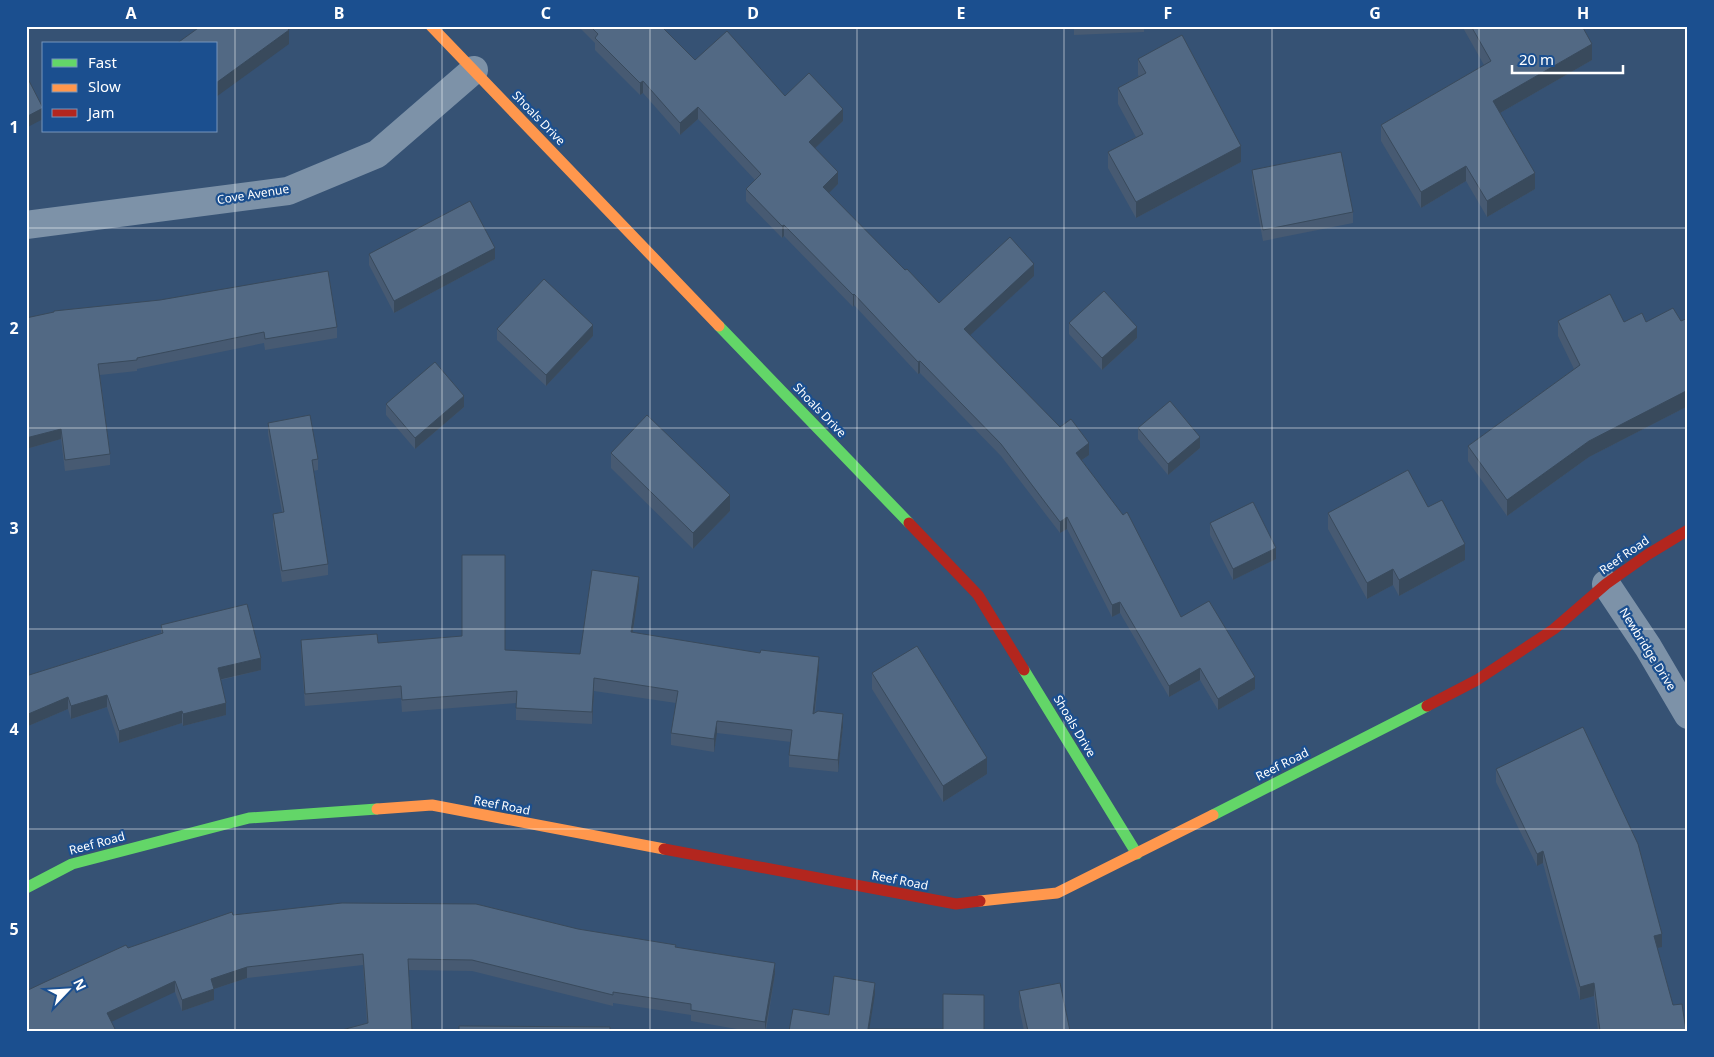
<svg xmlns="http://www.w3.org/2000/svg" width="1714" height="1057" font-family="'Noto Sans',sans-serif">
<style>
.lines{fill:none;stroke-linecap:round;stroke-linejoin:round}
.street{stroke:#7d92a8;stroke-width:28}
.fast{stroke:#63d668;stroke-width:11}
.slow{stroke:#ff974d;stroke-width:11}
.jam{stroke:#b3261e;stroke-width:11}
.wall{fill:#475a72}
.shaded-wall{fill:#394a5c}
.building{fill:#526984;stroke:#394a5c}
.grid{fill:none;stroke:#fff;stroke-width:1;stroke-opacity:0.55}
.labels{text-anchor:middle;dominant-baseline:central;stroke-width:4.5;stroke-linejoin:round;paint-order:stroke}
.street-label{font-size:12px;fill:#fff;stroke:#1b4f8f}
.neatline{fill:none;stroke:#fff;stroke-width:2}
.grid-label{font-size:16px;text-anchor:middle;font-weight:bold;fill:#fff}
</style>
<rect width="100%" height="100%" fill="#365274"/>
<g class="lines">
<g class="street">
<path d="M 26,225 L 288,191 L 377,154 L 474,70"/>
<path d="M 1606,584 L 1648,647 L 1688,715"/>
</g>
<g class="fast">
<path d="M 719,326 L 909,523"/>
<path d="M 1024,670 L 1137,854"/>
<path d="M 1213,815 L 1427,706"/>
<path d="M 26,888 L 72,864 L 249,818 L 377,809"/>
</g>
<g class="slow">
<path d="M 431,26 L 719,326"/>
<path d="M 377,809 L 432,805 L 664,849"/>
<path d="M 980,901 L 1057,893 L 1213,815"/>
</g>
<g class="jam">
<path d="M 909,523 L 978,595 L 1024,670"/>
<path d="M 1427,706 L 1477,680 L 1554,629 L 1606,584 L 1647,555 L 1688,530"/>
<path d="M 664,849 L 956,904 L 980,901"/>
</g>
</g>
<g class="wall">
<path d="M 578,26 L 661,26 L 695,60 L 843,121 L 815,148 L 838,184 L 828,193 L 905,270 L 939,303 L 1034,276 L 970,335 L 1060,427 L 1089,455 L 1082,460 L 1181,617 L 1255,689 L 1218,710 L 1200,680 L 1169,697 L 1120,613 L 1112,617 L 1067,529 L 1060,533 L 1001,456 L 920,373 L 918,374 L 854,305 L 853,307 L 784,236 L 782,238 L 746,201 L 746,189 L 755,180 L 698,119 L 680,135 L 643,93 L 640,95 L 595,50 L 595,43 Z"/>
<path d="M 1074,26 L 1144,26 L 1144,32 L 1074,35 Z"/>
<path d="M 1462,26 L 1582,26 L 1592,60 L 1500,113 L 1535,189 L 1487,217 L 1466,181 L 1421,208 L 1381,141 L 1381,125 L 1484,65 Z"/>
<path d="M 1687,26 L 1688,26 L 1688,40 L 1687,38 Z"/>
<path d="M 1138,59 L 1241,162 L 1136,218 L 1108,168 L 1108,152 L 1136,137 L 1118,104 L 1118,88 L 1139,76 L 1138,75 Z"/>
<path d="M 1252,170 L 1353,212 L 1353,223 L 1263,241 L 1252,181 Z"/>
<path d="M 369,254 L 495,259 L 394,313 L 369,265 Z"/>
<path d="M 26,318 L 337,327 L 337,338 L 265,350 L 264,343 L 137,369 L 137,371 L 100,375 L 110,454 L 110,465 L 65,471 L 61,439 L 26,449 Z"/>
<path d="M 1688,318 L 1688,406 L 1589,457 L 1507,516 L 1468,461 L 1468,446 L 1574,369 L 1558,336 L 1558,321 L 1624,322 L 1681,321 Z"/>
<path d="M 1069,323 L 1137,338 L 1102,370 L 1069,334 Z"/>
<path d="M 497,329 L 593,336 L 546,386 L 497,340 Z"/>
<path d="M 386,404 L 464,407 L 415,449 L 386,415 Z"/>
<path d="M 268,423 L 318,459 L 318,470 L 313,471 L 328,564 L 328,575 L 282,582 L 273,525 L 273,514 L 282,512 L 268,434 Z"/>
<path d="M 1138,428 L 1200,448 L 1168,475 L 1138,439 Z"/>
<path d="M 611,453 L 730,511 L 693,549 L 611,468 Z"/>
<path d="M 1428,507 L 1465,560 L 1399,596 L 1393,585 L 1367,599 L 1328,529 L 1328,513 Z"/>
<path d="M 1210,523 L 1276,559 L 1233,580 L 1210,535 Z"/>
<path d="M 639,589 L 633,632 L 819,669 L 815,714 L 843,726 L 838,772 L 789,767 L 789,755 L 791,742 L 717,733 L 714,752 L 671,745 L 671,733 L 676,703 L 594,691 L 592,724 L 516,720 L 516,703 L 402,712 L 401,698 L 305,706 L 301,652 L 301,640 L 580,654 Z"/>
<path d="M 161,625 L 261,670 L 221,680 L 226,715 L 183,726 L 182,723 L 119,743 L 107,707 L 71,719 L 68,709 L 26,727 L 26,676 L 161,633 Z"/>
<path d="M 872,673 L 987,774 L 943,802 L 872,689 Z"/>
<path d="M 1496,769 L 1662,947 L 1657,948 L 1673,1005 L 1686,1031 L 1598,1031 L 1594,996 L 1580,1000 L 1543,863 L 1537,866 L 1496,782 Z"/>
<path d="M 233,915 L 578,929 L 676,947 L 775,974 L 766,1031 L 748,1031 L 691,1021 L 691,1015 L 613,1003 L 613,1006 L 472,971 L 409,970 L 367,1023 L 363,965 L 247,978 L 214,989 L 214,1000 L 182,1011 L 175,992 L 26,1031 L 128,948 Z"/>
<path d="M 1019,991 L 1070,1031 L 1024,1031 L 1019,1007 Z"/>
</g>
<g class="shaded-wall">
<path d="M 289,30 L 289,44 L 216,97 L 216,83 Z"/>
<path d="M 1592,44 L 1592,60 L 1493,117 L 1493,101 Z"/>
<path d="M 643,81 L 643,93 L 640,95 L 640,83 Z"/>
<path d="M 698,107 L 698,119 L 680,135 L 680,123 Z"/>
<path d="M 43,108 L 43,119 L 26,128 L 26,117 Z"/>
<path d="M 843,109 L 843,121 L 809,154 L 809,142 Z"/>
<path d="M 1241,146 L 1241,162 L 1136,218 L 1136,202 Z"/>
<path d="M 1466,166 L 1466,181 L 1421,208 L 1421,192 Z"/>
<path d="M 838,172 L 838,184 L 823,199 L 823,187 Z"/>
<path d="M 1535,173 L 1535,189 L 1487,217 L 1487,201 Z"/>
<path d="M 784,225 L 784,236 L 782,238 L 782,226 Z"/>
<path d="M 495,248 L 495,259 L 394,313 L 394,301 Z"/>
<path d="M 1034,264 L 1034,276 L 964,341 L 964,329 Z"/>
<path d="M 854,294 L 854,305 L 853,307 L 853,295 Z"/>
<path d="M 593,325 L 593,336 L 546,386 L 546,375 Z"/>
<path d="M 1137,327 L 1137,338 L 1102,370 L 1102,358 Z"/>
<path d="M 920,361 L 920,373 L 918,374 L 918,362 Z"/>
<path d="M 1688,390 L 1688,406 L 1589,457 L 1507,516 L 1507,500 L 1589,441 Z"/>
<path d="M 464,396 L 464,407 L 415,449 L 415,438 Z"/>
<path d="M 61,429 L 61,439 L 26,449 L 26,438 Z"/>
<path d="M 1200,437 L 1200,448 L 1168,475 L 1168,464 Z"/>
<path d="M 1089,443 L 1089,455 L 1076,464 L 1076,453 Z"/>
<path d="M 730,495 L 730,511 L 693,549 L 693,533 Z"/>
<path d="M 1067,517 L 1067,529 L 1060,533 L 1060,522 Z"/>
<path d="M 1465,544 L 1465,560 L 1399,596 L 1399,580 Z"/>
<path d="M 1276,548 L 1276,559 L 1233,580 L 1233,569 Z"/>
<path d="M 1393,569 L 1393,585 L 1367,599 L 1367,583 Z"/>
<path d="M 639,577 L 639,589 L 631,644 L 631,632 Z"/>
<path d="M 1120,602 L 1120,613 L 1112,617 L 1112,605 Z"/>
<path d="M 819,657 L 819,669 L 813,727 L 813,714 Z"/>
<path d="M 261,658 L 261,670 L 218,680 L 218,668 Z"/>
<path d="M 1200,668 L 1200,680 L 1169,697 L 1169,686 Z"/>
<path d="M 1255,677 L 1255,689 L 1218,710 L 1218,699 Z"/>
<path d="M 594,678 L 594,691 L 592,724 L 592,712 Z"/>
<path d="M 107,695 L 107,707 L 71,719 L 71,706 Z"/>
<path d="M 68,697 L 68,709 L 26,727 L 26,715 Z"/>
<path d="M 226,703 L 226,715 L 183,726 L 183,714 Z"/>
<path d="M 182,711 L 182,723 L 119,743 L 119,731 Z"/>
<path d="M 843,714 L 843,726 L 838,772 L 838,760 Z"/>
<path d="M 717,721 L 717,733 L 714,752 L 714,739 Z"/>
<path d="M 987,758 L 987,774 L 943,802 L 943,786 Z"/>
<path d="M 1543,851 L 1543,863 L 1537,866 L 1537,854 Z"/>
<path d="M 1662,934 L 1662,947 L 1654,949 L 1654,936 Z"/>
<path d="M 775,963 L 775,974 L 765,1031 L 765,1022 Z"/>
<path d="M 247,967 L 247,978 L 211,990 L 211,979 Z"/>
<path d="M 175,981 L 175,992 L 107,1024 L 107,1013 Z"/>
<path d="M 875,983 L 875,994 L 869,1031 L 868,1031 Z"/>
<path d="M 1594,983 L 1594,996 L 1580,1000 L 1580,987 Z"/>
<path d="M 214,989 L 214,1000 L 182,1011 L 182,1000 Z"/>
</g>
<g class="building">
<path d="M 201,26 L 286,26 L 289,30 L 216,83 L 216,44 L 176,44 Z"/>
<path d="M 590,26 L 661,26 L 695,60 L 727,31 L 785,96 L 809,73 L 843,109 L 809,142 L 838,172 L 823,187 L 905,270 L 907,269 L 939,303 L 1010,237 L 1034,264 L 964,329 L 1060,427 L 1071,419 L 1089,443 L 1076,453 L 1123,515 L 1127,512 L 1181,617 L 1209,601 L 1255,677 L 1218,699 L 1200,668 L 1169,686 L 1120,602 L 1112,605 L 1067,517 L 1060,522 L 1001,444 L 920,361 L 918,362 L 854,294 L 853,295 L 784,225 L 782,226 L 746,189 L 761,174 L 698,107 L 680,123 L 643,81 L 640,83 L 595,38 L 598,34 Z"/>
<path d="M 1471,26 L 1582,26 L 1592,44 L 1493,101 L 1535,173 L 1487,201 L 1466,166 L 1421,192 L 1381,125 L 1491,61 Z"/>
<path d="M 1182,35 L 1241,146 L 1136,202 L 1108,152 L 1143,134 L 1118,88 L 1146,73 L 1138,59 Z"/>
<path d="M 26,75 L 43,108 L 26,117 Z"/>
<path d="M 1341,152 L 1353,212 L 1263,230 L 1252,170 Z"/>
<path d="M 470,201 L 495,248 L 394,301 L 369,254 Z"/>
<path d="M 328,271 L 337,327 L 265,339 L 264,332 L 137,358 L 137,360 L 98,364 L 110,454 L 65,460 L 61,429 L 26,438 L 26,318 L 54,312 L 54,311 L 160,300 Z"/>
<path d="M 544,279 L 593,325 L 546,375 L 497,329 Z"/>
<path d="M 1104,291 L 1137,327 L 1102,358 L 1069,323 Z"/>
<path d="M 1610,294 L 1624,322 L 1642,313 L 1646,322 L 1673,308 L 1681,321 L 1688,318 L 1688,390 L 1589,441 L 1507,500 L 1468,446 L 1580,365 L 1558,321 Z"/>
<path d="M 435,362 L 464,396 L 415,438 L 386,404 Z"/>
<path d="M 1170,401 L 1200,437 L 1168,464 L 1138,428 Z"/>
<path d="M 310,415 L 318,459 L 312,460 L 328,564 L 282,571 L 273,514 L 284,512 L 268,423 Z"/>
<path d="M 647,415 L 730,495 L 693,533 L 611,453 Z"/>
<path d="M 1408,470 L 1428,507 L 1442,500 L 1465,544 L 1399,580 L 1393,569 L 1367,583 L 1328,513 Z"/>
<path d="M 1253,502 L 1276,548 L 1233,569 L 1210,523 Z"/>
<path d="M 462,555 L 505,555 L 505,650 L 580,654 L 592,570 L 639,577 L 631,632 L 760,653 L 761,650 L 819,657 L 813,714 L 818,711 L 843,714 L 838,760 L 789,755 L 792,730 L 717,721 L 714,739 L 671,733 L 678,691 L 594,678 L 592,712 L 516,708 L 517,691 L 402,700 L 401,686 L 305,694 L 301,640 L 377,634 L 378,643 L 462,636 Z"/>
<path d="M 247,604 L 261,658 L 218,668 L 226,703 L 183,714 L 182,711 L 119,731 L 107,695 L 71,706 L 68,697 L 26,715 L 26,676 L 163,633 L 161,625 Z"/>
<path d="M 917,646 L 987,758 L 943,786 L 872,673 Z"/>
<path d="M 1583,727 L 1638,844 L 1662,934 L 1654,936 L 1673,1005 L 1682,1004 L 1686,1031 L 1600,1031 L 1594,983 L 1580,987 L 1543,851 L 1537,854 L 1496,769 Z"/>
<path d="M 342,903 L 476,904 L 578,929 L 676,945 L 675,947 L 775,963 L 765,1022 L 691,1010 L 691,1004 L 613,992 L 613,995 L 472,960 L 408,959 L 412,1031 L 338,1031 L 368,1023 L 363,954 L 247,967 L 211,979 L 214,989 L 182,1000 L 175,981 L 107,1013 L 116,1031 L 26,1031 L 26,991 L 45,982 L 126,945 L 128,948 L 232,912 L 233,915 Z"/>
<path d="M 834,976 L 875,983 L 868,1029 L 943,1029 L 943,994 L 984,995 L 984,1031 L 789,1031 L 793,1009 L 829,1015 Z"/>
<path d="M 1060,983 L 1070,1031 L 1028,1031 L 1019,991 Z"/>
<path d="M 459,1026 L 610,1027 L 610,1031 L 459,1031 Z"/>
</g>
<path class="grid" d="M 235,26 L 235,1031M 442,26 L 442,1031M 650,26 L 650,1031M 857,26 L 857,1031M 1064,26 L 1064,1031M 1272,26 L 1272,1031M 1479,26 L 1479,1031M 26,228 L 1688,228M 26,428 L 1688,428M 26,629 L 1688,629M 26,829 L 1688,829"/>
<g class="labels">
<g class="street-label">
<text transform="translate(539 118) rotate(46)">Shoals Drive</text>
<text transform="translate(253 194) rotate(-9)">Cove Avenue</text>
<text transform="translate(820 410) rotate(46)">Shoals Drive</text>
<text transform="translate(1624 555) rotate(-35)">Reef Road</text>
<text transform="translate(1648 649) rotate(58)">Newbridge Drive</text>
<text transform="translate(1075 726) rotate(59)">Shoals Drive</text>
<text transform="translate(1282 764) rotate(-27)">Reef Road</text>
<text transform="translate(502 805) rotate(11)">Reef Road</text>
<text transform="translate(97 843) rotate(-15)">Reef Road</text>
<text transform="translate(900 880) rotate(11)">Reef Road</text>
</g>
</g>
<rect width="1714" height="1057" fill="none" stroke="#1b4f8f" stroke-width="55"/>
<rect x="42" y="42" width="175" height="90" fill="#1b4f8f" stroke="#7695bc"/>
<rect x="52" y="59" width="25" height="8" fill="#63d668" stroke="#7695bc"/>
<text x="88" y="68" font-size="15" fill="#ffffff">Fast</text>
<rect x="52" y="84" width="25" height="8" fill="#ff974d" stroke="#7695bc"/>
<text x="88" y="92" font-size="15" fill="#ffffff">Slow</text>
<rect x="52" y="109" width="25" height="8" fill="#b3261e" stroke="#7695bc"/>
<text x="88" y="118" font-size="15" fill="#ffffff">Jam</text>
<g transform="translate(68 990) rotate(65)" stroke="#1b4f8f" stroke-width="4" paint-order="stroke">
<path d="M0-4L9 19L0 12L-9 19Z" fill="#ffffff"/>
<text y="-8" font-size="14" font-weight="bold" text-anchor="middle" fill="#ffffff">N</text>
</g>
<path d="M1512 65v8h111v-8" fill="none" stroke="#ffffff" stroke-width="2.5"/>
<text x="1519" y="65" font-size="15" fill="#ffffff" stroke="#1b4f8f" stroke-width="4" paint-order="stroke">20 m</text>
<rect x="28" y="28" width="1658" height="1002" class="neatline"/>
<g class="grid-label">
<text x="131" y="19">A</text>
<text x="339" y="19">B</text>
<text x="546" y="19">C</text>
<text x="753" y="19">D</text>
<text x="961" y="19">E</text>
<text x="1168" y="19">F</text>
<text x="1375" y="19">G</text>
<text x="1583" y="19">H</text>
<text x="14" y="133">1</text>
<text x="14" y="334">2</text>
<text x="14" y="534">3</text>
<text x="14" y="735">4</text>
<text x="14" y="935">5</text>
</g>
</svg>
